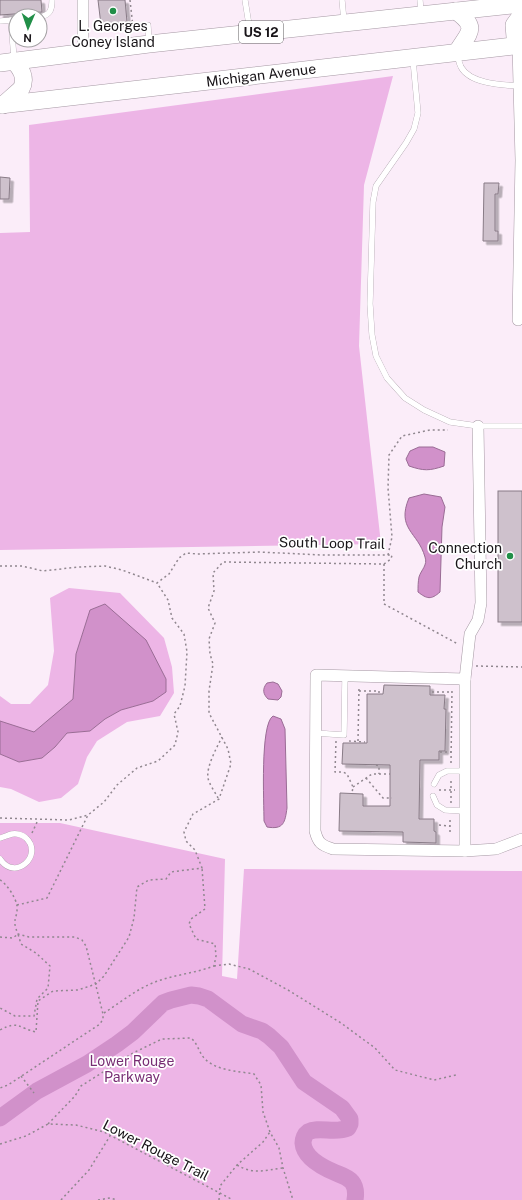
<svg xmlns="http://www.w3.org/2000/svg" width="522" height="1200" font-family="'Public Sans',sans-serif">
<style>
.green{fill:#edb5e6}
.water{fill:#d191ca;stroke:#9a6c95}
.lines{fill:none;stroke-linecap:round;stroke-linejoin:round}
.river{stroke:#d191ca;stroke-width:17}
.building{fill:#cec1cc;stroke:#887b86;filter:url(#shadow)}
.lane-casing{stroke:#a598a3;stroke-width:6}
.street-casing{stroke:#a598a3;stroke-width:12}
.primary-casing{stroke:#a598a3;stroke-width:18}
.path{stroke:#90878f;stroke-width:1.5;stroke-dasharray:2 3;stroke-linecap:butt}
.lane{stroke:#fff;stroke-width:5.5}
.street{stroke:#fff;stroke-width:11}
.primary{stroke:#fff;stroke-width:17}
.poi-dot{fill:#218f48;stroke:#fff;stroke-width:1.5}
.labels{text-anchor:middle;dominant-baseline:central;stroke-width:3.5;stroke-linejoin:round;paint-order:stroke}
.shield{fill:#fff;stroke:#5d5a5d;stroke-width:1}
.shield-label{font-size:13px;font-weight:bold;fill:#181418}
.poi-label{font-size:14px;fill:#181418;stroke:#fff}
.street-label{font-size:14px;fill:#181418;stroke:#fff}
.park-label{font-size:14px;fill:#772d73;stroke:#fff}
</style>
<defs>
<filter id="shadow"><feDropShadow dx="3.5" dy="3.5" stdDeviation="0" flood-color="#0004"/></filter>
</defs>
<rect width="100%" height="100%" fill="#fbedf9"/>
<g class="green">
<path d="M 393,76 L 364,185 L 359,346 L 381,544 L 0,550 L 0,233 L 30,232 L 29,125 Z"/>
<path d="M 69,588 L 120,593 L 164,638 L 172,667 L 174,693 L 160,716 L 127,722 L 97,741 L 87,757 L 78,784 L 61,798 L 39,802 L 11,789 L 0,787 L 0,754 L 19,762 L 42,758 L 55,747 L 67,733 L 90,731 L 105,719 L 121,710 L 153,701 L 166,679 L 159,667 L 105,604 L 90,610 L 76,654 L 73,699 L 34,733 L 0,721 L 0,696 L 11,704 L 30,704 L 48,685 L 54,651 L 50,598 Z"/>
<path d="M 0,823 L 60,823 L 225,859 L 222,976 L 237,979 L 244,869 L 522,871 L 522,1200 L 0,1200 Z"/>
</g>
<g class="water">
<path d="M 419,447 L 433,447 L 445,452 L 444,466 C 429,471 424,471 409,466 L 406,459 L 410,451 Z"/>
<path d="M 424,494 L 441,497 L 445,507 L 442,527 L 440,592 C 431,600 427,599 418,592 C 418,587 418,582 419,577 C 421,570 428,565 425,557 C 418,532 396,529 409,498 Z"/>
<path d="M 105,604 L 146,640 L 166,679 L 166,692 L 153,701 L 121,710 L 105,719 L 90,731 L 67,733 L 55,747 L 42,758 L 19,762 L 0,754 L 0,721 L 34,732 L 73,699 L 76,654 L 90,610 Z"/>
<path d="M 273,682 L 278,684 L 282,691 L 281,697 L 278,700 L 268,699 C 263,694 262,689 267,683 Z"/>
<path d="M 273,716 L 281,719 L 285,729 L 287,808 C 285,822 284,830 267,827 L 264,821 C 264,803 260,724 273,716 Z"/>
</g>
<g class="lines">
<path class="river" d="M 0,1118 L 37,1091 L 87,1064 L 117,1044 L 133,1032 L 163,1003 L 171,1000 L 191,995 L 199,996 L 208,999 L 242,1024 L 262,1031 L 269,1036 L 281,1047 L 304,1082 L 342,1108 L 350,1119 L 350,1124 L 348,1128 C 335,1134 319,1126 308,1132 C 305,1134 303,1139 303,1143 C 304,1158 324,1168 336,1173 C 341,1175 348,1177 352,1182 C 356,1187 356,1194 355,1200"/>
</g>
<g class="building">
<path d="M 0,0 L 41,0 L 42,12 L 0,15 Z"/>
<path d="M 98,0 L 125,0 L 127,22 L 101,25 Z"/>
<path d="M 0,177 L 10,178 L 9,199 L 0,199 Z"/>
<path d="M 484,183 L 499,183 L 498,194 L 495,194 L 495,231 L 498,231 L 498,241 L 483,241 Z"/>
<rect x="498" y="491" width="24" height="131"/>
<path d="M 384,685 L 430,686 L 430,695 L 445,695 L 444,709 L 446,709 L 445,751 L 439,751 L 439,760 L 420,760 L 419,819 L 434,819 L 434,831 L 436,832 L 436,843 L 403,842 L 403,832 L 339,831 L 340,793 L 363,794 L 363,806 L 390,806 L 390,765 L 342,764 L 343,743 L 367,743 L 367,694 L 383,694 Z"/>
</g>
<g class="lines">
<g class="lane-casing">
<g id="lane">
<path d="M 245,0 L 250,31"/>
<path d="M 342,0 L 344,21"/>
<path d="M 420,0 L 421,13"/>
<path d="M 40,17 C 50,15 52,10 52,0"/>
<path d="M 11,20 L 14,59"/>
<path d="M 0,21 L 16,20"/>
<path d="M 148,25 L 149,42"/>
<path d="M 458,54 C 458,58 459,63 461,67 C 470,84 503,85 520,86"/>
<path d="M 413,60 L 418,113 L 414,129 L 406,143 L 376,186 L 373,202 L 370,304 L 372,335 L 376,356 L 387,378 L 405,398 L 424,410 L 450,422 L 478,426 L 522,426"/>
<path d="M 315,733 L 344,735 L 345,676"/>
<path d="M 434,784 L 439,775 L 447,771 L 465,771"/>
<path d="M 433,796 L 437,805 L 445,810 L 465,811"/>
<path d="M 0,838 C 4,837 8,835 12,834 C 17,833 23,835 26,838 C 44,855 15,882 0,859"/>
</g>
</g>
<g class="street-casing">
<g id="street">
<path d="M 83,0 L 83,52"/>
<path d="M 518,46 L 521,160 L 518,320"/>
<path d="M 478,426 L 481,603 L 478,620 L 470,634 L 465,679 L 316,675 L 315,831 C 318,843 321,845 333,849 L 465,851 L 496,849 L 522,839"/>
<path d="M 465,851 L 465,679"/>
</g>
</g>
<g class="primary-casing">
<g id="primary">
<path d="M 456,11 C 479,28 469,32 457,52"/>
<path d="M 518,46 L 515,37 L 514,25 L 522,14"/>
<path d="M 0,63 L 149,44 L 522,4"/>
<path d="M 0,105 L 522,45"/>
<path d="M 3,105 L 21,89 C 27,78 21,69 14,61"/>
</g>
</g>
<g class="path">
<path d="M 130,0 L 133,27"/>
<path d="M 388,555 L 392,537 L 388,488 L 389,455 L 402,436 L 430,430 L 448,430"/>
<path d="M 384,564 L 384,604 L 458,644"/>
<path d="M 0,566 L 22,566 L 43,571 L 78,567 L 105,566 L 122,570 L 157,583 L 169,574 L 179,558 L 186,553 L 197,554 L 260,552 L 321,555 L 392,555 L 391,559 L 384,564 L 223,562 L 213,573 L 214,591 L 208,608 L 215,623 L 209,639 L 210,654 L 213,664 L 209,691 L 209,713 L 228,749 L 231,764 L 219,799 L 193,814 L 184,832 L 186,841 L 195,850 L 202,868 L 171,872 L 166,879 L 149,880 L 137,887 L 134,918 L 129,937 L 104,976 L 96,984 L 78,990 L 53,991 L 38,1001 L 36,1032 C 18,1028 19,1020 0,1030"/>
<path d="M 476,666 L 522,667"/>
<path d="M 359,691 L 379,691 L 379,694"/>
<path d="M 432,692 L 452,692"/>
<path d="M 336,741 L 335,772 L 343,772 L 347,774 L 353,787 L 352,793"/>
<path d="M 349,741 L 365,742"/>
<path d="M 358,741 L 359,687"/>
<path d="M 440,752 L 451,752"/>
<path d="M 451,763 L 452,689"/>
<path d="M 376,765 L 379,766 L 379,774"/>
<path d="M 366,778 L 383,798 L 392,798"/>
<path d="M 353,787 L 372,774 L 390,774"/>
<path d="M 439,790 L 455,790"/>
<path d="M 218,798 C 215,792 209,784 208,778 C 206,767 217,747 222,737"/>
<path d="M 451,803 L 451,778"/>
<path d="M 0,818 L 69,820 L 88,815"/>
<path d="M 439,825 L 450,826"/>
<path d="M 450,832 L 450,819"/>
<path d="M 32,833 L 38,820"/>
<path d="M 0,880 C 7,884 16,898 17,906 C 18,919 11,918 18,934 L 29,937 L 75,937 L 82,940 L 86,946 L 103,1014 L 103,1019 L 100,1024 L 8,1085 L 0,1088"/>
<path d="M 17,905 L 47,898 L 88,815 L 104,802 L 117,785 L 137,768 L 158,761 L 175,745 L 178,732 L 174,714 L 180,706 L 185,686 L 187,652 L 184,634 L 172,618 L 168,600 L 157,583"/>
<path d="M 0,937 L 13,938 L 18,934 L 21,944 L 36,953 L 50,966 L 48,988 L 37,999 L 34,1016 L 15,1016 L 0,1008"/>
<path d="M 214,966 L 229,964 L 249,969 L 288,990 L 341,1023 L 375,1048 L 395,1070 L 434,1080 L 456,1075"/>
<path d="M 104,1013 C 118,1004 133,992 148,985 C 169,975 193,974 214,966 L 216,956 L 215,944 L 196,939 L 189,924 L 191,919 L 205,909 L 202,868"/>
<path d="M 21,1076 L 34,1093"/>
<path d="M 48,1124 L 75,1096 L 81,1086 L 133,1053 L 162,1039 L 191,1038 C 198,1044 199,1053 205,1059 C 217,1071 238,1071 254,1074 L 261,1085 L 263,1112 L 270,1132 L 279,1148 L 283,1168 L 293,1200"/>
<path d="M 0,1144 L 26,1136 L 48,1124 L 76,1125 L 104,1132 L 233,1200"/>
<path d="M 237,1165 C 254,1175 265,1170 283,1168"/>
<path d="M 61,1200 L 89,1170 L 110,1136"/>
<path d="M 98,1200 L 110,1198 L 117,1200"/>
<path d="M 219,1200 L 220,1186 L 237,1165 L 263,1142 L 270,1132"/>
</g>
<use href="#lane" class="lane"/>
<use href="#street" class="street"/>
<use href="#primary" class="primary"/>
</g>
<g class="poi-dot">
<circle cx="113" cy="11" r="4"/>
<circle cx="510" cy="556" r="4"/>
</g>
<g class="labels">
<rect class="shield" x="239" y="21" width="44" height="22" rx="3"/>
<g class="shield-label">
<text x="261" y="32">US 12</text>
</g>
<g class="poi-label">
<text x="113" y="26">L. Georges<tspan x="113" dy="16">Coney Island</tspan></text>
<text x="502" y="548" text-anchor="end">Connection<tspan x="502" dy="16">Church</tspan></text>
</g>
<g class="street-label">
<text transform="translate(261 75) rotate(-7)">Michigan Avenue</text>
<text transform="translate(332 543) rotate(1)">South Loop Trail</text>
<text transform="translate(156 1150) rotate(27)">Lower Rouge Trail</text>
</g>
<g class="park-label">
<text x="132" y="1061">Lower Rouge<tspan x="132" dy="16">Parkway</tspan></text>
</g>
</g>
<g transform="translate(28 28) rotate(182)"><circle r="19" fill="#ffffff" stroke="#a3a1a3"/>
<path d="M0-3L7 15L0 10L-7 15Z" fill="#218f48"/>
<text y="-6" font-size="11" font-weight="bold" text-anchor="middle" fill="#181418">N</text>
</g>
</svg>
